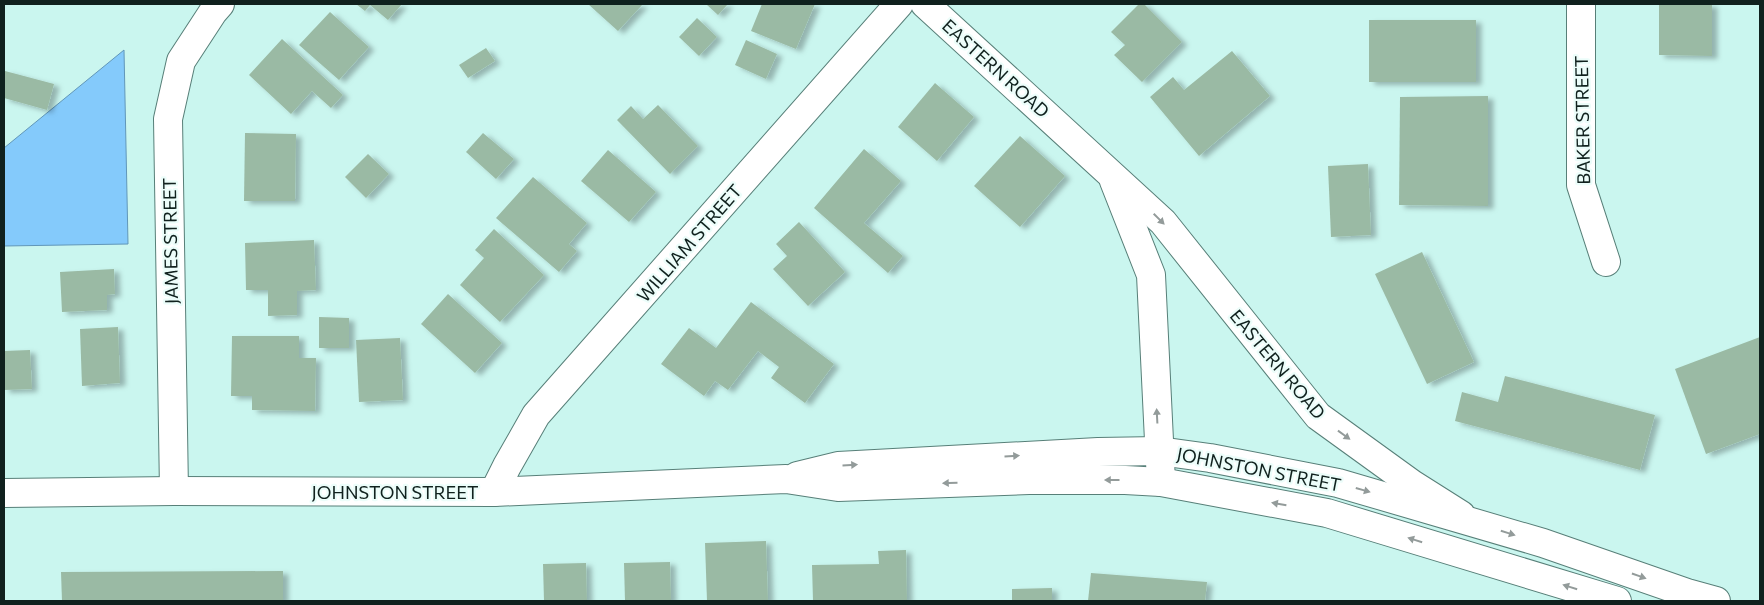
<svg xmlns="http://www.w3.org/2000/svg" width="1764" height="605" font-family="Commissioner,sans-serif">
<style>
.water{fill:#84cafb;stroke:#6197b9}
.building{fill:#9abaa4;filter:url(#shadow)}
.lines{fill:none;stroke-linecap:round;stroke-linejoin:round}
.minor-casing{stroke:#577f78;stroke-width:30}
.major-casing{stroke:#577f78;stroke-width:30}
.minor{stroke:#fff;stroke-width:28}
.major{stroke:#fff;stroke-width:28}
.oneway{fill:#939b9a}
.labels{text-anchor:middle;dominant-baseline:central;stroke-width:4.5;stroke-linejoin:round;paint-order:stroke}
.street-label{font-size:18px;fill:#10211e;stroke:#ecfdfa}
</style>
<defs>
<filter id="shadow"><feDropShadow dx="5.5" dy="3" stdDeviation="2.5" flood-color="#0004"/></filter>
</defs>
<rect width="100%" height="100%" fill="#caf6ef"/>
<path class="water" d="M 124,50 L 128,244 L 4,246 L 4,148 Z"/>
<g class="building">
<path d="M 356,4 L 402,4 L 388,20 L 370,5 L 365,11 Z"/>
<path d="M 588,4 L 643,4 L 618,31 Z"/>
<path d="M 706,4 L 728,4 L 718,15 Z"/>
<path d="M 762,4 L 815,4 L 796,49 L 751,31 Z"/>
<path d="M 1139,4 L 1144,4 L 1182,42 L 1142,82 L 1114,55 L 1125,45 L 1111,32 Z"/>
<path d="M 1659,4 L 1712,4 L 1712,56 L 1659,55 Z"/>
<path d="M 330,12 L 369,47 L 339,80 L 299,45 Z"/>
<path d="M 697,18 L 717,37 L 699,56 L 679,37 Z"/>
<rect x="1369" y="20" width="107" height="62"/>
<path d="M 282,39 L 343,95 L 331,108 L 312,91 L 291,114 L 249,75 Z"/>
<path d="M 746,40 L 777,54 L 766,79 L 735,65 Z"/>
<path d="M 486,48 L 495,61 L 468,78 L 459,65 Z"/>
<path d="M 1232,51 L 1270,96 L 1199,156 L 1150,97 L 1173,77 L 1184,90 Z"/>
<path d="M 5,71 L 54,84 L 47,110 L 4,98 Z"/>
<path d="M 935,83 L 974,117 L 937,161 L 898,127 Z"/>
<path d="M 1488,96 L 1488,206 L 1399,205 L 1400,97 Z"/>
<path d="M 658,105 L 698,146 L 670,174 L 617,120 L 631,106 L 643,119 Z"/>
<path d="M 245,133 L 296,134 L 295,201 L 244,201 Z"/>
<path d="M 483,133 L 514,159 L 496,179 L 466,152 Z"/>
<path d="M 1020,136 L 1065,176 L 1020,227 L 974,186 Z"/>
<path d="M 864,149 L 901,181 L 864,223 L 903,256 L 888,273 L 814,208 Z"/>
<path d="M 608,150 L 656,192 L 629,222 L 581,181 Z"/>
<path d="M 368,154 L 389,174 L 366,198 L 345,177 Z"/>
<path d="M 1368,164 L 1371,235 L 1331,237 L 1328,166 Z"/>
<path d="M 533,177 L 587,223 L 569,244 L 577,251 L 559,272 L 496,218 Z"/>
<path d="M 799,222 L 845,272 L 808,306 L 773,269 L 787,256 L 776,244 Z"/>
<path d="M 494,229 L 544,275 L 500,322 L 460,285 L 484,258 L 475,250 Z"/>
<path d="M 314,240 L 316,290 L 297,291 L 297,315 L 268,316 L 268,290 L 246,290 L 245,243 Z"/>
<path d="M 1422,252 L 1474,362 L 1427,384 L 1375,274 Z"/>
<path d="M 114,269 L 115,294 L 107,295 L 107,310 L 62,312 L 60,272 Z"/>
<path d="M 448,294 L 502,343 L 475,373 L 421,324 Z"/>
<path d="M 751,302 L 834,364 L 805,403 L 771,378 L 779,367 L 758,351 L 728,390 L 715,381 L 704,396 L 661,364 L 689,328 L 716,348 Z"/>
<path d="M 319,317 L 349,318 L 349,348 L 319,348 Z"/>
<path d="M 118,327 L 120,383 L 82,386 L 80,329 Z"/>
<path d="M 232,336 L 299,336 L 299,358 L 316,358 L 315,411 L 252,410 L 252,396 L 231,396 Z"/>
<path d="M 1760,337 L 1760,434 L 1706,454 L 1675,369 Z"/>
<path d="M 400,338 L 403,400 L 359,402 L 356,340 Z"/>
<path d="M 30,350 L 32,389 L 4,390 L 4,351 Z"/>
<path d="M 1505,376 L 1655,415 L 1640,470 L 1455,421 L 1462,392 L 1498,402 Z"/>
<path d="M 766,541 L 768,601 L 707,601 L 705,543 Z"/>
<path d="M 906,550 L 907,601 L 813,601 L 812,565 L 879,564 L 878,551 Z"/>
<path d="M 670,562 L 671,601 L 625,601 L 624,563 Z"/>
<path d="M 586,563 L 587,601 L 544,601 L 543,564 Z"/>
<path d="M 283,571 L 283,601 L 62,601 L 61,572 Z"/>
<path d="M 1091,573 L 1207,582 L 1205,601 L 1088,601 Z"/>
<path d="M 1052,588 L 1052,601 L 1012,601 L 1012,589 Z"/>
</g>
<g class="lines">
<g class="minor-casing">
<g id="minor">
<path d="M 925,4 L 1163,222 L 1318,416 L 1412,484 L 1461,515"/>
<path d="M 1581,4 L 1581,185 L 1606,262"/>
<path d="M 1114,181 L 1151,275 L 1161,482"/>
<path d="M 174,491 L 168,119 L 181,61 L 213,12 L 220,4"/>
<path d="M 494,492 L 507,466 L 536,415 L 899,4"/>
</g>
</g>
<g class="major-casing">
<g id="major">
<path d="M 797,476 L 838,466 L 1098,452 L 1159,451 L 1210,458 L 1338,483 L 1543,543 L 1687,593 L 1716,601"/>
<path d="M 4,493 L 174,491 L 494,492 L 786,479 L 838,487 L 1029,480 L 1125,480 L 1161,482 L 1327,513 L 1617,601"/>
</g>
</g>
<use href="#minor" class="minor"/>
<use href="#major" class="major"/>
</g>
<defs><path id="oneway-solid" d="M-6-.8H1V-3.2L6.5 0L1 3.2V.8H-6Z" transform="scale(1.25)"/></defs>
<g class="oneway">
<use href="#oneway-solid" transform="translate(1159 219) rotate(45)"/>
<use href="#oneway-solid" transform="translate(1157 416) rotate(-93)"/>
<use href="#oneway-solid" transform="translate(1344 435) rotate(36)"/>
<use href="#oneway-solid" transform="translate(1012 456) rotate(-3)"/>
<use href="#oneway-solid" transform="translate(850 465) rotate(-3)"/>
<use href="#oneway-solid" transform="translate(1112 480) rotate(-180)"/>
<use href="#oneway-solid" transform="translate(950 483) rotate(178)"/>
<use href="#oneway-solid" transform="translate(1363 490) rotate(16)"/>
<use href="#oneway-solid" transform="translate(1279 504) rotate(-170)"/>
<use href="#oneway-solid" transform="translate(1508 533) rotate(17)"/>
<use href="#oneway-solid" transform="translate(1415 540) rotate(-163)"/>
<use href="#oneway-solid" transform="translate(1639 576) rotate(19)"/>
<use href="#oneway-solid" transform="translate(1570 587) rotate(-163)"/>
</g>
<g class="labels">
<g class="street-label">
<text transform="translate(996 68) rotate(42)">EASTERN ROAD</text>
<text transform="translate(1582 120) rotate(-91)">BAKER STREET</text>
<text transform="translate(170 241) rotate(-91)">JAMES STREET</text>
<text transform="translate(689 243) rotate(-49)">WILLIAM STREET</text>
<text transform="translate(1278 364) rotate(50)">EASTERN ROAD</text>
<text transform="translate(1259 469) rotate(11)">JOHNSTON STREET</text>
<text x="395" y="492">JOHNSTON STREET</text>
</g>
</g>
<rect width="1764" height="605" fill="none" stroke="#10211e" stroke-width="10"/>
</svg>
